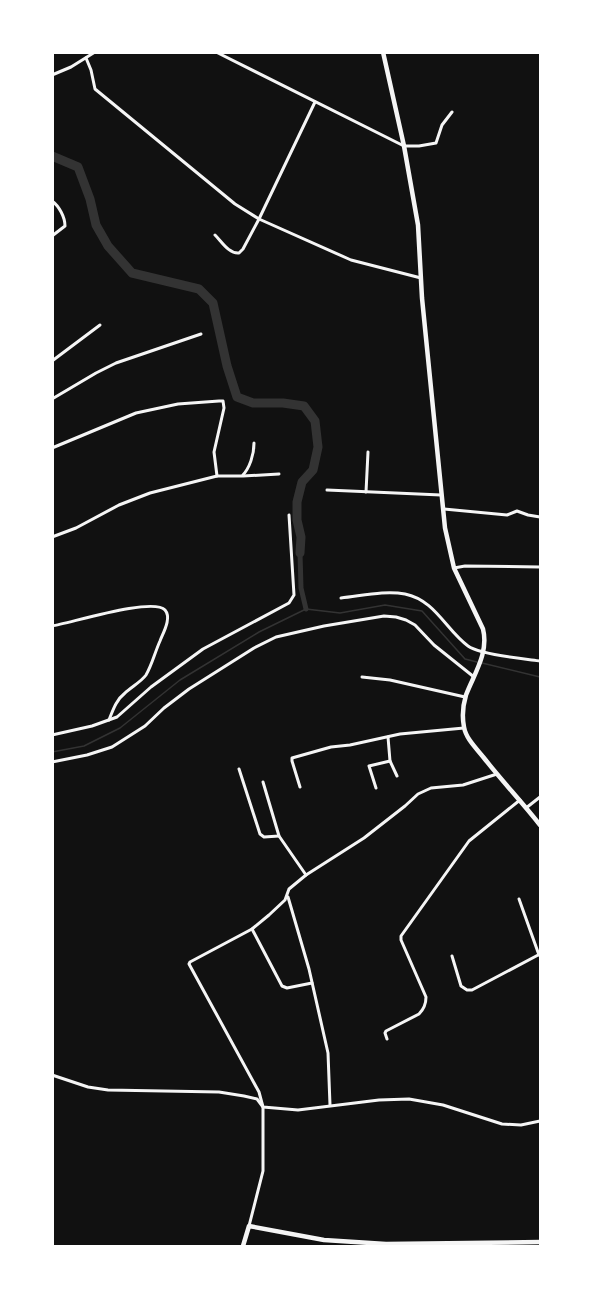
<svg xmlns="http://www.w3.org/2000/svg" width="593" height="1299" font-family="'IBM Plex Sans',sans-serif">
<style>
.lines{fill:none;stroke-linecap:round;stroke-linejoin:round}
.stream{stroke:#333;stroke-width:1.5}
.canal{stroke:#333;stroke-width:5}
.river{stroke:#333;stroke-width:9}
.minor{stroke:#f5f5f5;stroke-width:3}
.tertiary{stroke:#f5f5f5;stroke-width:4.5}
</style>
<rect width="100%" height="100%" fill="#111"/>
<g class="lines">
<g class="stream">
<path d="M 482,663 L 540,677"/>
<path d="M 52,752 L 84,746 L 120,728 L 180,680 L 259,632 L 306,609 L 340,613 L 385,605 L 422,611 L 465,659 L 477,662"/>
</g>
<path class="canal" d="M 300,553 L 301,588 L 306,609"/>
<path class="river" d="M 52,156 L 78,167 L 90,199 L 96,225 L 108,246 L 132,273 L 199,289 L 213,303 L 227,366 L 237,397 L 253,403 L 283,403 L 304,406 L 315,421 L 318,447 L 313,470 L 302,482 L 297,502 L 297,520 L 301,537 L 300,553"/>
<g class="minor">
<path d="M 216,52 L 404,146 L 419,146 L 436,143 L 442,125 L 452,112"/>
<path d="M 86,58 L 91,70 L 95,89 L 235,204 L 259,219 L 351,260 L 421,278"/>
<path d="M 52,75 L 71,67 L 95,52"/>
<path d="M 52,201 C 59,206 65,217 65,226 L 52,236"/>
<path d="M 215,235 C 222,242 229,254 239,253 L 243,249 L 259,219 L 315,102"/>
<path d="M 52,361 L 100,325"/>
<path d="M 52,399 L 96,373 L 116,363 L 201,334"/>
<path d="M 52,448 L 136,413 L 178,404 L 219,401 L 223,401 L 224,408 L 214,452 L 217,476"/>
<path d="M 243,476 L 279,474"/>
<path d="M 327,490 L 441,495"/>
<path d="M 366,492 L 368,452"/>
<path d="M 444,509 L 507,515 L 517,511 L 528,515 L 540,517"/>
<path d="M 52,537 L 76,528 L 119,505 L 150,493 L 217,476 L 242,476 C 250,468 254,454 254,443"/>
<path d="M 454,568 L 465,566 L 540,567"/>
<path d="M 341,598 C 361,596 385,590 405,594 C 435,600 446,630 468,646 C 480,655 525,659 540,661"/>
<path d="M 52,626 C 71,623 153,597 165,610 C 172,618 163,633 160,641 C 155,652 152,665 146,675 C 141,682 131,687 125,693 C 116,700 113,710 109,720"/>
<path d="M 362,677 L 390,680 L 465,697"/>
<path d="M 52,735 L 92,726 L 117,717 L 151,687 L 203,649 L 289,603 L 294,595 L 289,515"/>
<path d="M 388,737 L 390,761 L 397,776"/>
<path d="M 52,762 L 87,755 L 112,747 L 145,726 L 164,708 L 189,689 L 254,648 L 276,637 L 324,626 L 384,616 L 396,617 L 406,620 L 415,625 L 434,645 L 474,677"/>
<path d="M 239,769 L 260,834 L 264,837 L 279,836"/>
<path d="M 263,782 L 279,836 L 306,875"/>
<path d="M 300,787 L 292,761 L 292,758 L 331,747 L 350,745 L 400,734 L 464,728"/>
<path d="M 376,788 L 369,766 L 390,761"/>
<path d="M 526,808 L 540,797"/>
<path d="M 288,897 L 309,969 L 328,1053 L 330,1105"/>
<path d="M 519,899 L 539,955"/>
<path d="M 252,929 L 282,986 L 287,988 L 312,983"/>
<path d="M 452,956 L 461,986 L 467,990 L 472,990 L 540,954"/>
<path d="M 387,1039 L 385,1033 L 386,1031 L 419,1014 C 424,1009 426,1004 426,997 L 401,940 L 401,936 L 469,841 L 520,800"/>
<path d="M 52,1075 L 88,1087 L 108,1090 L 219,1092 L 244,1096 L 257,1099 L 263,1107 L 298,1110 L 379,1100 L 409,1099 L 443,1105 L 502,1124 L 521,1125 L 540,1121"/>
<path d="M 249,1226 L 263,1171 L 263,1107 L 259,1092 L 189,964 L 190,962 L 252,929 L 269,915 L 285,900 L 289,889 L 306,875 L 364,838 L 405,806 L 418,794 L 431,788 L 463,785 L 497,774"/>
</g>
<g class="tertiary">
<path d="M 383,52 L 404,146 L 418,225 L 422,298 L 445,528 L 454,568 L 483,629 C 489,653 474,674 466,695 C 463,705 462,717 464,727 C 466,739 477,749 484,758 C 502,781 522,802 540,825"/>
<path d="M 243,1246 L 249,1226 L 324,1240 L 386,1244 L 540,1242"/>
</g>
</g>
<rect width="593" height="1299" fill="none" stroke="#ffffff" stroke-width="108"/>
</svg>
